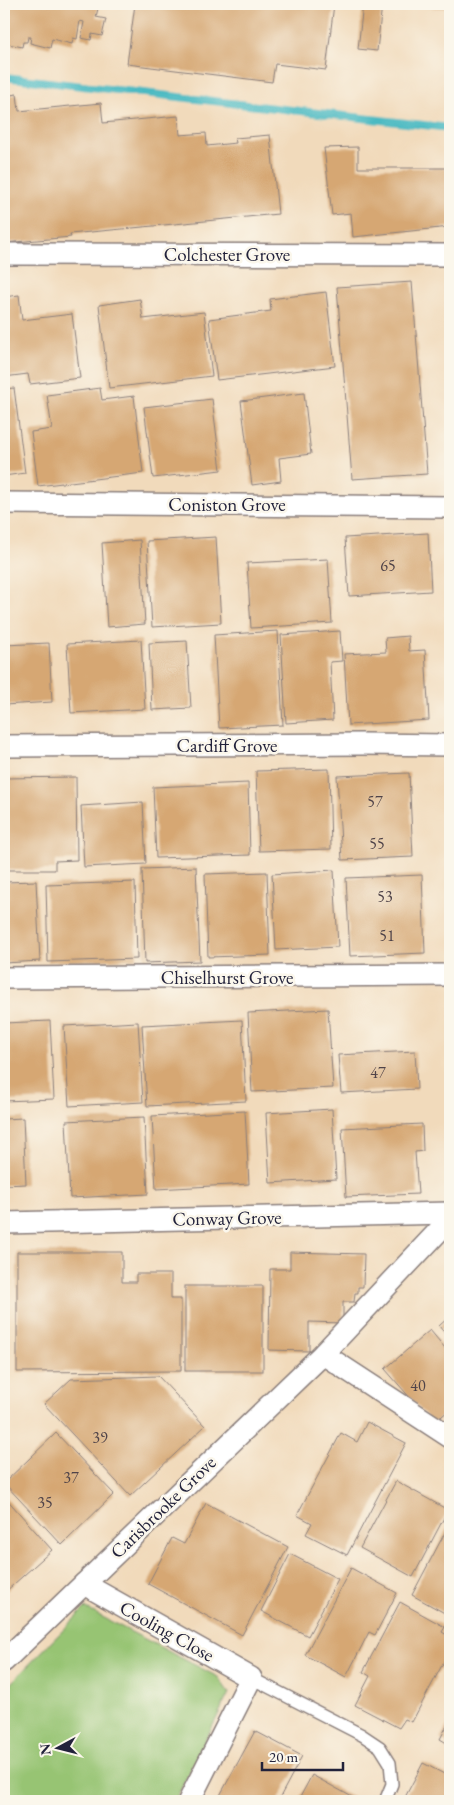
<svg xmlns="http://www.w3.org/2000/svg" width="454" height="1805" font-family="'EB Garamond',serif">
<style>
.green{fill:#97c473;stroke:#5c7357}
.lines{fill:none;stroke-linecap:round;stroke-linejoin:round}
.stream{stroke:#4bbac2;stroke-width:8}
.building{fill:#d6a773}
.service-casing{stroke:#8a7e7b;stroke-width:14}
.minor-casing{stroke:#8a7e7b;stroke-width:24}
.service{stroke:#fff;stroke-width:11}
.minor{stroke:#fff;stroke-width:21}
.labels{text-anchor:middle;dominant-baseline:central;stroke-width:5;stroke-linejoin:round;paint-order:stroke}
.number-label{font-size:16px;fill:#4f4349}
.street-label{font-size:19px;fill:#22223b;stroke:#fbf7ec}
</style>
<rect width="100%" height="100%" fill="#fbf7ec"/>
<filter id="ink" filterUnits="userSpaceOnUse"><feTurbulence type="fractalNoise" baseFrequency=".02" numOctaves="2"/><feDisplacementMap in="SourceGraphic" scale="10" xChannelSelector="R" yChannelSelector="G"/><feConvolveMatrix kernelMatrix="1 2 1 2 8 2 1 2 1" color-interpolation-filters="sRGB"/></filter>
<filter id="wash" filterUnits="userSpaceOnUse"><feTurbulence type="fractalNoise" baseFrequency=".0096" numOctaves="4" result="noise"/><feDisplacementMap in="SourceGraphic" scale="20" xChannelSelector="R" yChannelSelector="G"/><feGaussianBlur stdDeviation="1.12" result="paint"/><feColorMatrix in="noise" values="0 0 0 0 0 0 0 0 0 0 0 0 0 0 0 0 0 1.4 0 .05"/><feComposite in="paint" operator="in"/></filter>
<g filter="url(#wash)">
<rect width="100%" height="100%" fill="#f1dabb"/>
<path class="green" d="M 85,1608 L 218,1677 L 229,1693 L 175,1801 L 4,1801 L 4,1690 Z"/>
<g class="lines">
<path class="stream" d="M 4,77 L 450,128"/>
</g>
<g id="blocks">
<g class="building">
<path d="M 4,4 L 99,4 L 96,17 L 106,19 L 102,36 L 92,34 L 91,40 L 81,38 L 84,22 L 80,21 L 77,39 L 73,38 L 72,44 L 52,39 L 50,48 L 30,43 L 31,37 L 28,37 L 27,42 L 23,42 L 22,47 L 4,43 Z"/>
<path d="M 135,4 L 334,4 L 326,70 L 275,64 L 272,82 L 127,64 Z"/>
<path d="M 363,4 L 382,4 L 377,51 L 358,49 Z"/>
<path d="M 419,4 L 450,4 L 450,8 L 419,7 Z"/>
<path d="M 17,94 L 19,111 L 101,103 L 103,123 L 178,116 L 180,135 L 206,133 L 207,146 L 236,143 L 235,138 L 270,135 L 278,214 L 70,234 L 71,237 L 4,243 L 4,96 Z"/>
<path d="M 358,147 L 358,168 L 450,168 L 450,227 L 353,237 L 351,213 L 332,215 L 324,148 Z"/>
<path d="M 412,282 L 427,474 L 352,479 L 337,287 Z"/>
<path d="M 326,292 L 335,366 L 217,380 L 209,319 L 271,311 L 270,299 Z"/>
<path d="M 19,295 L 22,320 L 72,314 L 80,378 L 30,384 L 28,374 L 4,377 L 4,297 Z"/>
<path d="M 140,299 L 143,319 L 204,312 L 212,376 L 109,388 L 99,305 Z"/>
<path d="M 14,388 L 25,473 L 4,476 L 4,389 Z"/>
<path d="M 100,388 L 102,400 L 134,396 L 143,473 L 38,486 L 31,432 L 52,429 L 47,395 Z"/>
<path d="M 304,393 L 311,454 L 279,458 L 281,481 L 252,485 L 241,401 Z"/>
<path d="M 212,399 L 221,470 L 153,478 L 144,407 Z"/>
<path d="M 428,533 L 431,591 L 349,596 L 345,538 Z"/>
<path d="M 216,537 L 221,623 L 152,627 L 147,541 Z"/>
<path d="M 140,540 L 145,624 L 107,627 L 102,543 Z"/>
<path d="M 328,559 L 332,623 L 251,628 L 247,563 Z"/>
<path d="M 278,631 L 283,725 L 219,728 L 214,635 Z"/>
<path d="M 340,631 L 342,661 L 330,662 L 333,720 L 286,723 L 281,635 Z"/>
<path d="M 408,636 L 409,651 L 425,650 L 429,720 L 348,725 L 344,654 L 386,652 L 385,638 Z"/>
<path d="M 141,640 L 145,709 L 71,713 L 67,644 Z"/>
<path d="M 187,641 L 191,708 L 152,710 L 149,643 Z"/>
<path d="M 49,643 L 52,702 L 4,705 L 4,645 Z"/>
<path d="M 329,769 L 331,849 L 259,851 L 256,771 Z"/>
<path d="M 409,773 L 413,857 L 342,860 L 337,776 Z"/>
<path d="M 76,777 L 77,860 L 55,861 L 55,870 L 4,870 L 4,778 Z"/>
<path d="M 248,783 L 250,855 L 156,858 L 153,787 Z"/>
<path d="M 143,802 L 146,864 L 84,867 L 81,806 Z"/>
<path d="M 196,867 L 200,961 L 145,963 L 142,869 Z"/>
<path d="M 334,870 L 338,947 L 276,950 L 272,874 Z"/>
<path d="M 267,872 L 270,955 L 208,957 L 205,874 Z"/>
<path d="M 422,875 L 425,953 L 350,956 L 346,878 Z"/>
<path d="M 36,881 L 40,961 L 4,963 L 4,882 Z"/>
<path d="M 135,882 L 137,959 L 48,962 L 46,885 Z"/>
<path d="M 328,1009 L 333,1088 L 252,1092 L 248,1013 Z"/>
<path d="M 242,1020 L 246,1101 L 147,1106 L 142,1025 Z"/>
<path d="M 50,1021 L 54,1099 L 4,1101 L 4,1023 Z"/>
<path d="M 138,1022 L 143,1102 L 69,1106 L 64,1026 Z"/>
<path d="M 415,1051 L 417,1089 L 341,1093 L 338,1055 Z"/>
<path d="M 332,1109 L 336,1179 L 270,1183 L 266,1113 Z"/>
<path d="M 245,1111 L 249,1184 L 156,1189 L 152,1116 Z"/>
<path d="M 144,1117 L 148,1194 L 70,1198 L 66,1121 Z"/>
<path d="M 23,1118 L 26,1184 L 4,1185 L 4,1119 Z"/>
<path d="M 422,1124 L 423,1151 L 415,1152 L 418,1194 L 346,1197 L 342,1128 Z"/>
<path d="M 17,1252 L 122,1252 L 122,1282 L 136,1282 L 136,1274 L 171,1274 L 171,1299 L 181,1299 L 181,1371 L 17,1372 Z"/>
<path d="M 290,1252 L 364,1254 L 363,1287 L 358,1287 L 358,1293 L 355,1293 L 354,1302 L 343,1302 L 343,1323 L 309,1322 L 309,1351 L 269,1350 L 270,1269 L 290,1269 Z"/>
<rect x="185" y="1286" width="78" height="85"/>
<path d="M 450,1316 L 450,1340 L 439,1326 Z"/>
<path d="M 430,1330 L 450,1354 L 450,1409 L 433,1424 L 385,1369 Z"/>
<path d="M 158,1376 L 205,1426 L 130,1496 L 44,1404 L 71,1379 Z"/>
<path d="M 367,1422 L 406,1443 L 347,1555 L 306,1534 L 312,1523 L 297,1515 L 341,1433 L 357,1442 Z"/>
<path d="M 56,1433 L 114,1494 L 62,1545 L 4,1483 Z"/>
<path d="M 396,1481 L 448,1510 L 413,1577 L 360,1548 Z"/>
<path d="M 4,1496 L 52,1550 L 4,1593 Z"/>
<path d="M 206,1503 L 288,1547 L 242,1635 L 148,1584 L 172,1538 L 184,1544 Z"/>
<path d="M 450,1523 L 450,1616 L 412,1595 Z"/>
<path d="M 290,1554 L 338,1579 L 308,1636 L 261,1611 Z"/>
<path d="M 351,1568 L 397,1593 L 375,1635 L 369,1632 L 346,1677 L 305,1655 Z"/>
<path d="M 400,1602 L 445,1627 L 442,1632 L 450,1637 L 450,1650 L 412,1722 L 405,1719 L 399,1728 L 355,1705 L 370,1676 L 363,1672 Z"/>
<path d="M 450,1720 L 450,1745 L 440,1739 Z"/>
<path d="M 255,1731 L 302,1756 L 278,1801 L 217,1801 Z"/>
<path d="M 423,1763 L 450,1777 L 450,1801 L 403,1801 Z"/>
<path d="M 312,1775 L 354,1798 L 353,1801 L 298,1801 Z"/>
</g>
</g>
</g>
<g filter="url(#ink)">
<use href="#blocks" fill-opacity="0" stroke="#8a7e7b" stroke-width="1"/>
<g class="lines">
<g class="service-casing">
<path id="service" d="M 251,1678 L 362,1735 L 380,1747 L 390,1763 L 392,1784 L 385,1801"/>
</g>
<g class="minor-casing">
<g id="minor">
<path d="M 4,254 L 450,255"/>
<path d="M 4,503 L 450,507"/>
<path d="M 4,746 L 362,744 L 450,745"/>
<path d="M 4,978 L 450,975"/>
<path d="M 4,1223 L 450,1213"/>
<path d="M 323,1354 L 450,1437"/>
<path d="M 84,1584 L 251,1678 L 189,1801"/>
<path d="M 4,1661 L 323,1354 L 450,1219"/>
</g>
</g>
<use href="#service" class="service"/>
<use href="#minor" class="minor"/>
</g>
</g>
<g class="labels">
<g class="number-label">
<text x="388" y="565">65</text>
<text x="375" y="801">57</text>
<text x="377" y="843">55</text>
<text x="385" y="896">53</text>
<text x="387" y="935">51</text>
<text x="378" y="1072">47</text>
<text x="418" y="1385">40</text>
<text x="100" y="1437">39</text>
<text x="71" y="1477">37</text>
<text x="45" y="1502">35</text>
</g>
<g class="street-label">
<text x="227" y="254">Colchester Grove</text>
<text x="227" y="504">Coniston Grove</text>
<text x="227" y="745">Cardiff Grove</text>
<text x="227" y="977">Chiselhurst Grove</text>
<text transform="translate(227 1218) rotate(-1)">Conway Grove</text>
<text transform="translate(163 1507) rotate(-44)">Carisbrooke Grove</text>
<text transform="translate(167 1631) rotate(29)">Cooling Close</text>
</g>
</g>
<rect width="454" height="1805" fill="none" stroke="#fbf7ec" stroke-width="20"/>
<g transform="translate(58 1748) rotate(263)" stroke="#fbf7ec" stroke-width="4" paint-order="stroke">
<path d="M0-4L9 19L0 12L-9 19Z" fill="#22223b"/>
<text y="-8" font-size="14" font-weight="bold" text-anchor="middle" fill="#22223b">N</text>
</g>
<path d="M262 1762v8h81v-8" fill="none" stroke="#22223b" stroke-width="2.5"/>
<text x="269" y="1762" font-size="15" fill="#22223b" stroke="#fbf7ec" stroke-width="4" paint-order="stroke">20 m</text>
</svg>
